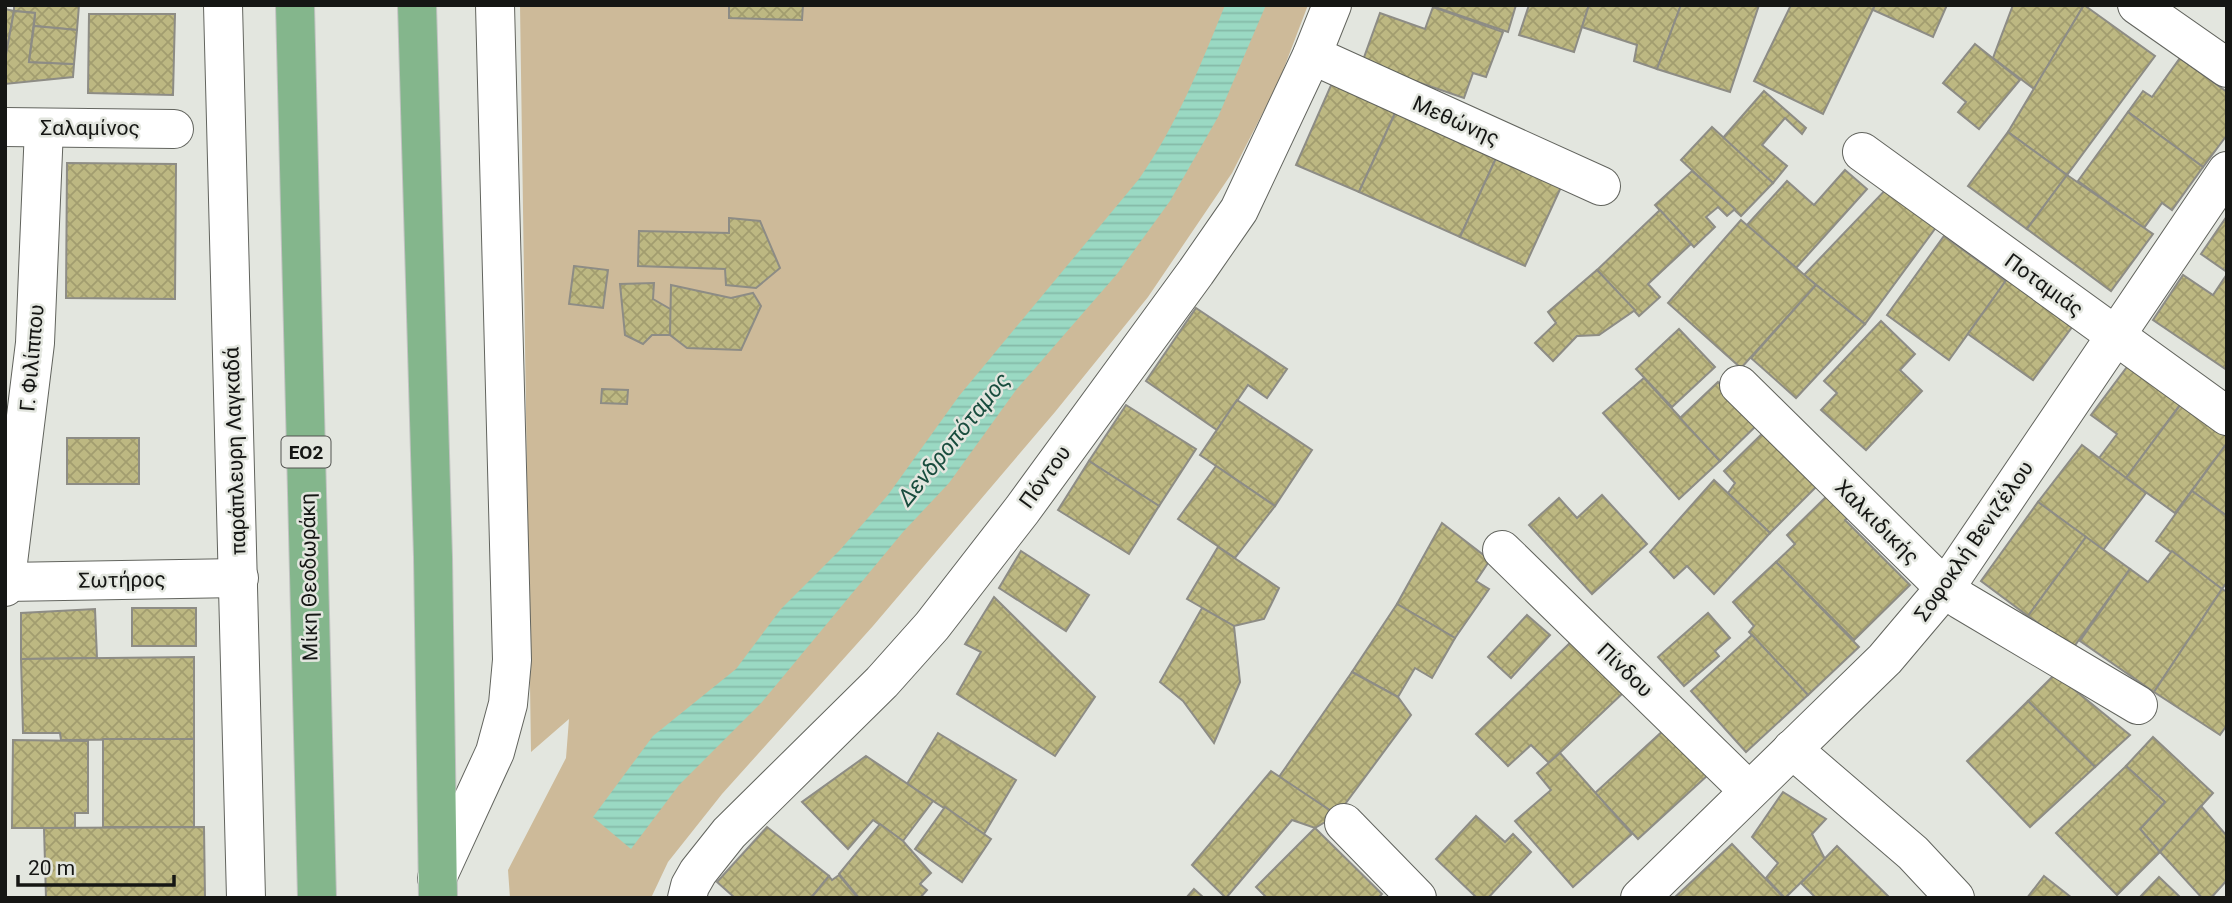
<svg xmlns="http://www.w3.org/2000/svg" width="2232" height="903" font-family="Roboto,sans-serif">
<style>
.grass{fill:#cdba99}
.water{fill:url(#water-rules)}
.building{fill:url(#building-cross-hatch);stroke:#8d8c85;stroke-width:2}
.lines{fill:none;stroke-linecap:round;stroke-linejoin:round}
.minor-casing{stroke:#62645e;stroke-width:40}
.tertiary-casing{stroke:#62645e;stroke-width:40}
.trunk-casing{stroke:#c2c2c2;stroke-width:40}
.minor{stroke:#fff;stroke-width:38}
.tertiary{stroke:#fff;stroke-width:38}
.trunk{stroke:#84b68c;stroke-width:38}
.labels{text-anchor:middle;dominant-baseline:central;stroke-width:5;stroke-linejoin:round;paint-order:stroke}
.shield{fill:#e3e6df;stroke:#535451;stroke-width:2}
.shield-label{font-size:19px;font-weight:bold;fill:#151614}
.street-label{font-size:21px;fill:#151614;stroke:#e3e6df}
.water-label{font-size:23px;font-style:italic;fill:#194d3e;stroke:#e3e6df}
</style>
<defs>
<pattern id="water-rules" width="6" height="5" patternUnits="userSpaceOnUse" patternTransform="scale(1.75)"><rect width="6" height="5" fill="#9ad9c3"/><path d="M0 2.5h6" fill="none" stroke="#84baa7"/></pattern>
<pattern id="building-cross-hatch" width="8" height="8" patternUnits="userSpaceOnUse" patternTransform="scale(1.75)"><rect width="8" height="8" fill="#bdb882"/><path d="M0 0l8 8M0 8l8-8" fill="none" stroke="#a29d6f"/></pattern>
</defs>
<rect width="100%" height="100%" fill="#e3e6df"/>
<path class="grass" d="M 520,5 L 1308,5 L 1279,81 L 1232,173 L 1148,297 L 1055,412 L 873,626 L 722,794 L 668,862 L 651,898 L 510,898 L 508,870 L 566,758 L 569,719 L 531,752 Z"/>
<path class="water" d="M 1225,5 L 1266,5 L 1218,117 L 1170,201 L 1117,274 L 1016,390 L 949,483 L 903,532 L 762,702 L 679,785 L 631,849 L 593,817 L 653,736 L 736,669 L 781,609 L 840,550 L 888,495 L 959,396 L 1139,179 C 1176,126 1201,65 1225,5 Z"/>
<g class="building">
<path d="M 14,5 L 79,5 L 77,30 L 34,26 L 35,13 L 14,11 Z"/>
<path d="M 729,5 L 803,5 L 802,20 L 729,18 Z"/>
<path d="M 1429,5 L 1516,5 L 1508,32 Z"/>
<path d="M 1529,5 L 1589,5 L 1574,52 L 1519,35 Z"/>
<path d="M 1589,5 L 1681,5 L 1657,69 L 1634,61 L 1637,45 L 1582,27 Z"/>
<path d="M 1681,5 L 1759,5 L 1730,92 L 1657,69 Z"/>
<path d="M 1791,5 L 1875,5 L 1823,114 L 1754,81 Z"/>
<path d="M 1875,5 L 1947,5 L 1933,37 L 1873,10 Z"/>
<path d="M 2013,5 L 2084,5 L 2034,89 L 1993,58 Z"/>
<path d="M 2084,5 L 2155,56 L 2067,175 L 2008,132 Z"/>
<path d="M 1433,7 L 1503,32 L 1486,77 L 1473,73 L 1464,98 L 1362,63 L 1380,13 L 1425,29 Z"/>
<path d="M 5,9 L 14,11 L 5,60 Z"/>
<path d="M 14,11 L 35,13 L 29,62 L 74,64 L 73,77 L 5,84 L 5,60 Z"/>
<path d="M 89,14 L 175,14 L 173,95 L 88,93 Z"/>
<path d="M 34,26 L 77,30 L 74,64 L 29,62 Z"/>
<path d="M 1975,44 L 2020,80 L 1979,129 L 1958,112 L 1966,102 L 1943,83 Z"/>
<path d="M 2180,58 L 2227,92 L 2227,135 L 2203,167 L 2128,112 L 2143,91 L 2152,97 Z"/>
<path d="M 1332,83 L 1396,111 L 1359,192 L 1296,165 Z"/>
<path d="M 1764,91 L 1806,128 L 1802,134 L 1785,118 L 1762,145 L 1787,166 L 1773,183 L 1722,139 Z"/>
<path d="M 1396,111 L 1497,156 L 1460,237 L 1359,192 Z"/>
<path d="M 2128,112 L 2203,167 L 2172,210 L 2162,203 L 2144,228 L 2078,181 Z"/>
<path d="M 1712,127 L 1773,183 L 1741,216 L 1681,160 Z"/>
<path d="M 2008,132 L 2067,175 L 2027,229 L 1968,186 Z"/>
<path d="M 1497,156 L 1562,185 L 1525,266 L 1460,237 Z"/>
<path d="M 67,163 L 176,164 L 175,299 L 66,298 Z"/>
<path d="M 1845,170 L 1867,189 L 1796,268 L 1747,225 L 1787,181 L 1814,205 Z"/>
<path d="M 1692,171 L 1735,209 L 1727,216 L 1718,207 L 1706,217 L 1715,227 L 1694,247 L 1655,205 Z"/>
<path d="M 2067,175 L 2153,234 L 2111,291 L 2027,229 Z"/>
<path d="M 1891,184 L 1940,222 L 1865,324 L 1804,275 Z"/>
<path d="M 1660,210 L 1691,244 L 1648,284 L 1660,297 L 1639,316 L 1597,270 Z"/>
<path d="M 2227,216 L 2227,272 L 2201,254 Z"/>
<path d="M 729,218 L 760,221 L 780,268 L 756,288 L 726,285 L 725,269 L 638,266 L 639,231 L 729,233 Z"/>
<path d="M 1741,220 L 1816,285 L 1741,368 L 1668,303 Z"/>
<path d="M 1944,236 L 2006,281 L 1949,360 L 1887,315 Z"/>
<path d="M 574,266 L 608,270 L 603,308 L 569,304 Z"/>
<path d="M 1597,270 L 1635,310 L 1599,335 L 1577,336 L 1553,361 L 1535,343 L 1556,323 L 1548,312 Z"/>
<path d="M 2012,272 L 2078,319 L 2033,380 L 1968,334 Z"/>
<path d="M 2227,274 L 2227,370 L 2153,320 L 2183,275 L 2213,295 Z"/>
<path d="M 654,283 L 653,299 L 672,310 L 670,335 L 652,335 L 643,344 L 625,335 L 620,284 Z"/>
<path d="M 671,285 L 731,298 L 753,293 L 761,306 L 741,350 L 687,348 L 670,335 Z"/>
<path d="M 1816,285 L 1865,324 L 1796,398 L 1751,358 Z"/>
<path d="M 1196,308 L 1287,369 L 1267,398 L 1248,385 L 1217,430 L 1146,381 Z"/>
<path d="M 1881,321 L 1915,354 L 1900,370 L 1922,391 L 1866,450 L 1821,410 L 1837,393 L 1824,381 Z"/>
<path d="M 1679,329 L 1715,367 L 1672,407 L 1636,369 Z"/>
<path d="M 2130,363 L 2182,402 L 2126,478 L 2099,458 L 2117,434 L 2091,415 Z"/>
<path d="M 1644,378 L 1720,461 L 1679,499 L 1603,413 Z"/>
<path d="M 1718,382 L 1758,424 L 1720,461 L 1680,418 Z"/>
<path d="M 602,389 L 628,390 L 627,404 L 601,403 Z"/>
<path d="M 2187,396 L 2227,426 L 2227,443 L 2175,513 L 2126,478 Z"/>
<path d="M 1237,400 L 1312,450 L 1275,506 L 1200,455 Z"/>
<path d="M 1126,405 L 1196,449 L 1159,506 L 1089,461 Z"/>
<path d="M 1766,430 L 1819,484 L 1770,533 L 1728,493 L 1735,483 L 1724,471 Z"/>
<rect x="67" y="438" width="72" height="46"/>
<path d="M 2227,443 L 2227,516 L 2192,491 Z"/>
<path d="M 2082,445 L 2146,493 L 2103,550 L 2038,502 Z"/>
<path d="M 1089,461 L 1159,506 L 1129,554 L 1058,510 Z"/>
<path d="M 1216,466 L 1275,506 L 1235,558 L 1178,519 Z"/>
<path d="M 1714,480 L 1770,533 L 1714,594 L 1687,566 L 1674,578 L 1650,552 Z"/>
<path d="M 2192,491 L 2227,516 L 2227,582 L 2222,589 L 2156,541 Z"/>
<path d="M 1829,494 L 1850,516 L 1845,520 L 1910,585 L 1854,640 L 1776,562 L 1795,544 L 1787,535 Z"/>
<path d="M 1602,495 L 1647,544 L 1592,594 L 1529,525 L 1559,498 L 1577,518 Z"/>
<path d="M 2038,502 L 2086,537 L 2028,616 L 1981,581 Z"/>
<path d="M 1442,523 L 1490,560 L 1476,581 L 1489,589 L 1455,638 L 1397,604 Z"/>
<path d="M 2086,537 L 2130,569 L 2073,648 L 2028,616 Z"/>
<path d="M 1218,547 L 1279,588 L 1264,619 L 1234,626 L 1187,599 Z"/>
<path d="M 1021,551 L 1089,595 L 1066,631 L 999,588 Z"/>
<path d="M 2172,551 L 2222,589 L 2154,692 L 2080,641 L 2130,569 L 2148,582 Z"/>
<path d="M 1776,562 L 1859,647 L 1808,695 L 1749,632 L 1754,626 L 1733,602 Z"/>
<path d="M 2222,589 L 2227,592 L 2227,725 L 2220,735 L 2154,692 Z"/>
<path d="M 994,597 L 1095,697 L 1055,756 L 957,694 L 981,652 L 965,644 Z"/>
<path d="M 1397,604 L 1455,638 L 1432,678 L 1415,668 L 1398,697 L 1352,672 Z"/>
<rect x="132" y="608" width="64" height="38"/>
<path d="M 1202,608 L 1234,626 L 1240,682 L 1214,743 L 1183,701 L 1160,682 Z"/>
<path d="M 95,609 L 97,658 L 21,659 L 21,613 Z"/>
<path d="M 1708,613 L 1730,638 L 1715,651 L 1719,656 L 1684,686 L 1658,657 Z"/>
<path d="M 1527,615 L 1550,635 L 1511,678 L 1488,657 Z"/>
<path d="M 1752,635 L 1808,695 L 1746,752 L 1691,691 Z"/>
<path d="M 1572,641 L 1623,693 L 1549,763 L 1531,745 L 1508,766 L 1476,734 Z"/>
<path d="M 194,657 L 194,739 L 61,740 L 60,733 L 23,733 L 21,659 Z"/>
<path d="M 1352,672 L 1398,697 L 1411,715 L 1337,815 L 1279,777 Z"/>
<path d="M 2055,674 L 2130,735 L 2095,767 L 2028,701 Z"/>
<path d="M 2028,701 L 2095,767 L 2030,827 L 1967,761 Z"/>
<path d="M 1666,728 L 1708,775 L 1638,839 L 1595,793 Z"/>
<path d="M 938,733 L 1016,780 L 984,834 L 907,784 Z"/>
<path d="M 2153,737 L 2213,793 L 2160,852 L 2140,829 L 2165,802 L 2126,766 Z"/>
<rect x="103" y="739" width="91" height="88"/>
<path d="M 13,740 L 88,741 L 88,813 L 75,813 L 75,828 L 12,828 Z"/>
<path d="M 1560,753 L 1632,834 L 1573,887 L 1515,821 L 1551,790 L 1537,773 Z"/>
<path d="M 866,756 L 933,801 L 903,841 L 873,820 L 848,849 L 802,802 Z"/>
<path d="M 2126,766 L 2165,802 L 2140,829 L 2160,852 L 2117,895 L 2056,833 Z"/>
<path d="M 1271,771 L 1337,815 L 1315,828 L 1292,820 L 1226,898 L 1192,865 Z"/>
<path d="M 1783,792 L 1826,819 L 1812,834 L 1825,859 L 1785,898 L 1766,878 L 1778,863 L 1752,837 Z"/>
<path d="M 2201,806 L 2227,836 L 2227,880 L 2211,898 L 2202,898 L 2160,852 Z"/>
<path d="M 945,807 L 991,839 L 962,882 L 915,849 Z"/>
<path d="M 1476,816 L 1505,842 L 1513,834 L 1531,852 L 1488,898 L 1477,898 L 1436,859 Z"/>
<path d="M 880,824 L 903,841 L 931,873 L 920,884 L 927,890 L 920,898 L 859,898 L 839,874 Z"/>
<path d="M 204,827 L 205,898 L 46,898 L 44,828 Z"/>
<path d="M 767,827 L 829,876 L 811,898 L 735,898 L 717,882 Z"/>
<path d="M 1315,828 L 1382,894 L 1378,898 L 1267,898 L 1256,887 Z"/>
<path d="M 1732,844 L 1784,898 L 1674,898 Z"/>
<path d="M 1837,846 L 1890,898 L 1816,898 L 1801,883 Z"/>
<path d="M 839,875 L 858,898 L 811,898 L 829,876 L 832,880 Z"/>
<path d="M 2044,876 L 2072,898 L 2027,898 Z"/>
<path d="M 2159,877 L 2181,898 L 2139,898 Z"/>
<path d="M 1194,889 L 1204,898 L 1186,898 Z"/>
</g>
<g class="lines">
<g class="minor-casing">
<g id="minor">
<path d="M 2137,5 L 2227,68"/>
<path d="M 1312,55 L 1601,186"/>
<path d="M 5,127 L 174,129"/>
<path d="M 1862,152 L 2227,416"/>
<path d="M 1739,385 L 1945,588 L 1961,600 L 2138,705"/>
<path d="M 1502,550 L 1748,790"/>
<path d="M 5,582 L 239,578"/>
<path d="M 5,587 L 35,343 L 44,128"/>
<path d="M 1792,749 L 1913,853 L 1955,898"/>
<path d="M 1344,823 L 1417,898"/>
<path d="M 687,898 L 690,886 L 698,872 L 729,833 L 882,682 L 932,626 L 1022,510 L 1196,272 L 1239,210 L 1312,55 L 1332,5"/>
<path d="M 1640,898 L 1885,659 L 1945,588 L 2227,171"/>
</g>
</g>
<g class="tertiary-casing">
<g id="tertiary">
<path d="M 223,5 L 246,898"/>
<path d="M 437,878 L 495,752 L 508,704 L 512,660 L 495,5"/>
</g>
</g>
<g class="trunk-casing">
<g id="trunk">
<path d="M 295,5 L 317,898"/>
<path d="M 417,5 L 433,557 L 438,898"/>
</g>
</g>
<use href="#minor" class="minor"/>
<use href="#tertiary" class="tertiary"/>
<use href="#trunk" class="trunk"/>
</g>
<g class="labels">
<rect class="shield" x="281.5" y="436.5" width="49" height="31" rx="5"/>
<g class="shield-label">
<text x="306" y="452">ΕΟ2</text>
</g>
<g class="street-label">
<text transform="translate(1456 121) rotate(24)">Μεθώνης</text>
<text x="90" y="128">Σαλαμίνος</text>
<text transform="translate(2044 285) rotate(36)">Ποταμιάς</text>
<text transform="translate(32 358) rotate(-85)">Γ. Φιλίππου</text>
<text transform="translate(235 451) rotate(-92)">παράπλευρη Λαγκαδά</text>
<text transform="translate(1045 477) rotate(-54)">Πόντου</text>
<text transform="translate(1877 522) rotate(45)">Χαλκιδικής</text>
<text transform="translate(1974 541) rotate(-55)">Σοφοκλή Βενιζέλου</text>
<text transform="translate(309 577) rotate(-91)">Μίκη Θεοδωράκη</text>
<text transform="translate(122 580) rotate(-1)">Σωτήρος</text>
<text transform="translate(1625 670) rotate(44)">Πίνδου</text>
</g>
<g class="water-label">
<text transform="translate(954 439) rotate(-51)">Δενδροπόταμος</text>
</g>
</g>
<rect width="2232" height="903" fill="none" stroke="#151614" stroke-width="14"/>
<path d="M18 875v10h156v-10" fill="none" stroke="#151614" stroke-width="3.5"/>
<text x="28" y="875" font-size="21" fill="#151614" stroke="#e3e6df" stroke-width="5" paint-order="stroke">20 m</text>
</svg>
